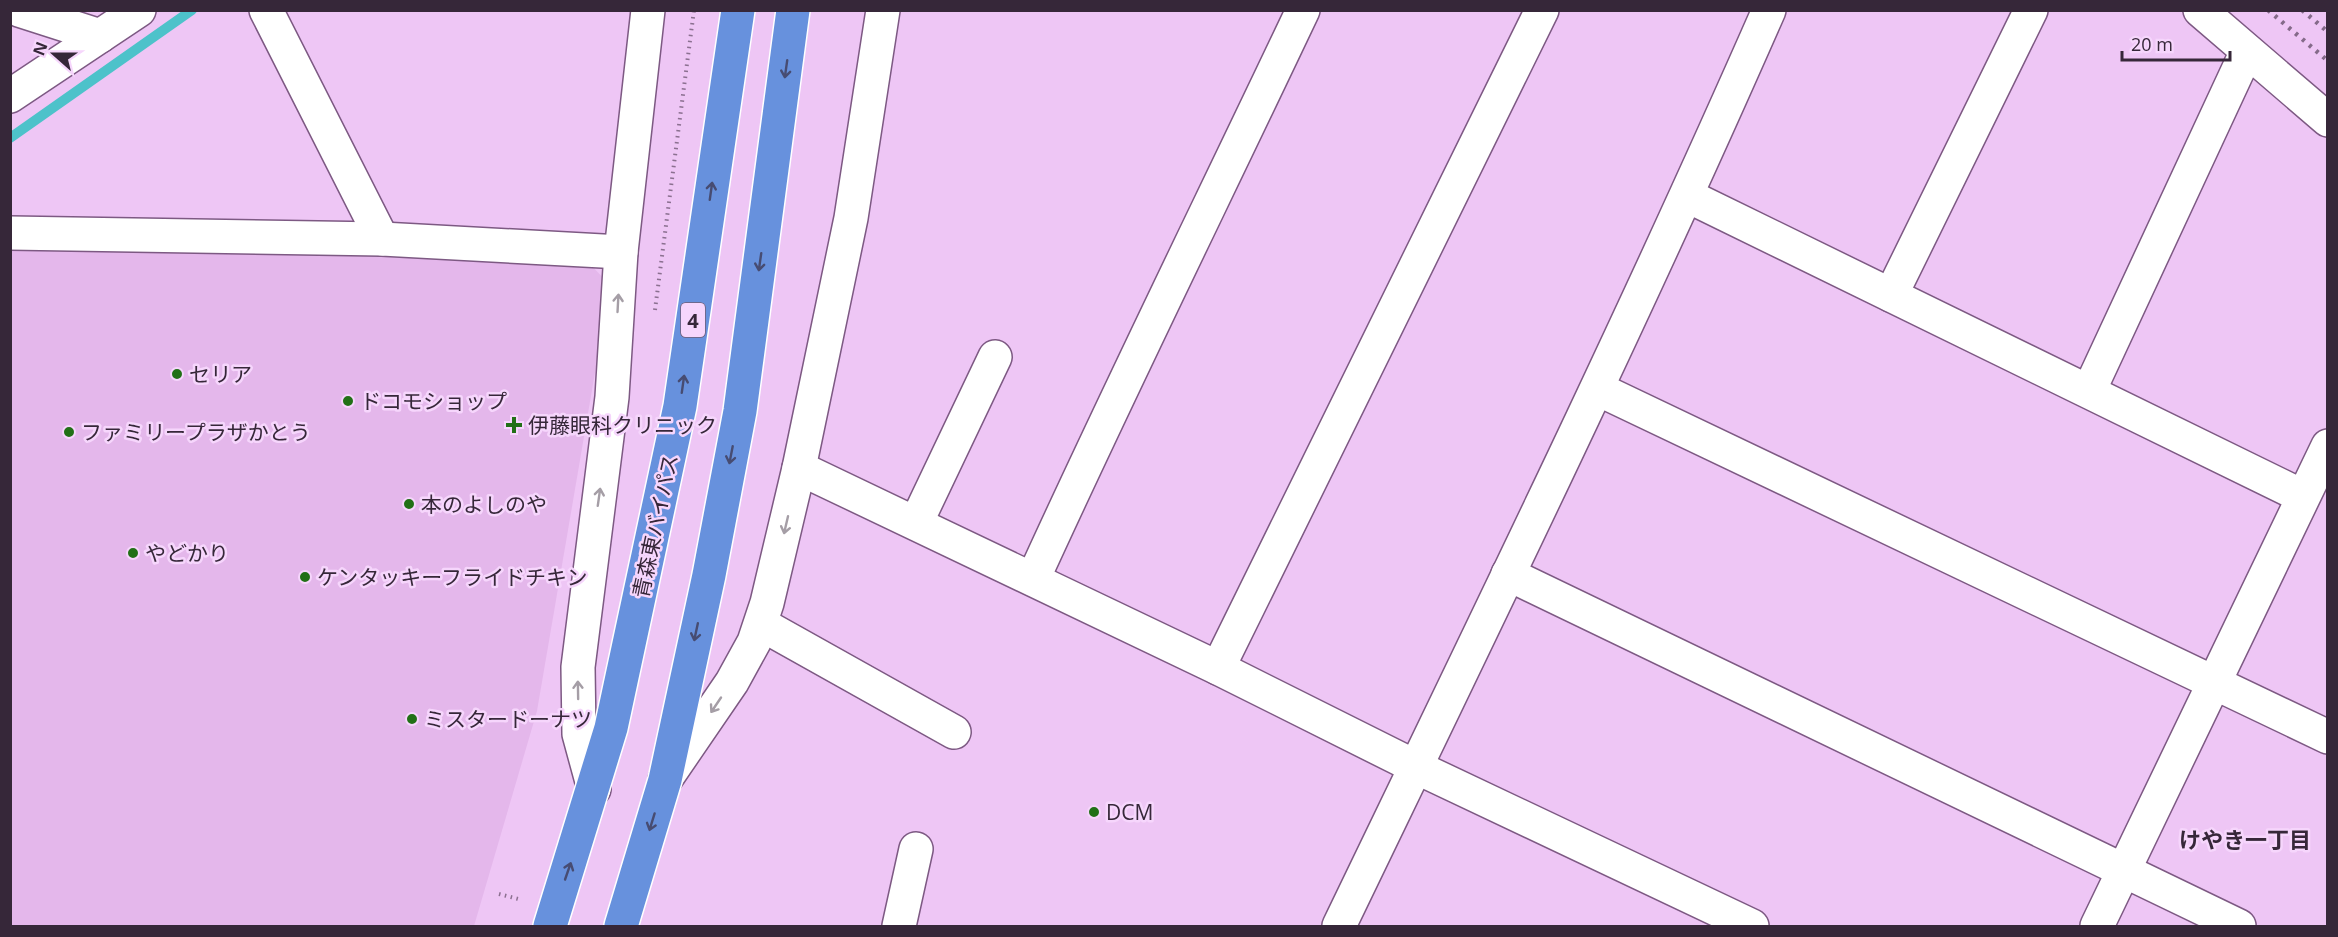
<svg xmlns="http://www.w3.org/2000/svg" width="2338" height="937" font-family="'Open Sans','Noto Sans JP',sans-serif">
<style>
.built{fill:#e4b7eb}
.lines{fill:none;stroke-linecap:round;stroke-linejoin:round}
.stream{stroke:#4dc2ca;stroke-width:10}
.minor-casing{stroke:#7d5983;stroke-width:36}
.highway-casing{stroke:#fff;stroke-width:36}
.path{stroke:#8b7090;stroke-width:4;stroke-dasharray:1.5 4.5;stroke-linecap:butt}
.minor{stroke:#fff;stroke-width:33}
.highway{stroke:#6791dd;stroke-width:33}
.rail{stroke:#846a89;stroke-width:4.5;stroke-dasharray:3 6;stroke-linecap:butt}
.oneway{stroke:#474c72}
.oneway2{stroke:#a59ea6}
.poi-dot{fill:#217016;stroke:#f6d6fc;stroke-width:2}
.labels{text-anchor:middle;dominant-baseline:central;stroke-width:5;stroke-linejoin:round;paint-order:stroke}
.shield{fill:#f6d6fc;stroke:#705c74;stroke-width:1.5}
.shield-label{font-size:20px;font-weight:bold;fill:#362739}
.poi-label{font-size:21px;fill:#362739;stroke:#f6d6fc;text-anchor:start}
.street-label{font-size:21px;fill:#362739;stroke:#f6d6fc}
.neighbourhood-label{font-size:22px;font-weight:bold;fill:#362739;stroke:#f6d6fc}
</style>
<rect width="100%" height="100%" fill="#eec6f5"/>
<path class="built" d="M 39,246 L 589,263 L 610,285 L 537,711 L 474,926 L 11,926 L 10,247 Z"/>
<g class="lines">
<path class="stream" d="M 10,138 L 192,10"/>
<g class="minor-casing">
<g id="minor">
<path d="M 19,10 L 100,36"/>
<path d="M 266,10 L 382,239"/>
<path d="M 2200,10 L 2328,120"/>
<path d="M 10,96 L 139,10"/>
<path d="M 1688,196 L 2302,496"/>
<path d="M 10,233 L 382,239 L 621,252"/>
<path d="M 1891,295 L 2031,10"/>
<path d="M 1598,389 L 2328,737"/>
<path d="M 2089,391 L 2247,51"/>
<path d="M 799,468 L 1218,668 L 1416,767 L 1752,926"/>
<path d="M 916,523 L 995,357"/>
<path d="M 1508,574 L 2239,926"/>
<path d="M 1033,579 C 1120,388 1213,200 1303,10"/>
<path d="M 761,624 L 954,732"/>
<path d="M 1218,668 L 1542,10"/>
<path d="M 665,780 L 732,682 L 754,642 L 767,603 L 799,468 L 851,218 L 883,10"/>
<path d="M 594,789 L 579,734 L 578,667 L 612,397 L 621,252 L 648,10"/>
<path d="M 899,926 L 916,849"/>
<path d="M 1339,926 C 1485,623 1633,320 1769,10"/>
<path d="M 2097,926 L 2328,446"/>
</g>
</g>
<g class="highway-casing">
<g id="highway">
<path d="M 550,926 L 611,728 L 680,406 L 738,10"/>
<path d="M 621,926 L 665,780 L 709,575 L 740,411 L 793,10"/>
</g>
</g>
<g class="path">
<path d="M 655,310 L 694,10"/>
<path d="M 499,894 L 522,900"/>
</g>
<use href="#minor" class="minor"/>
<use href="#highway" class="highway"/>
<g class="rail">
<path d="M 2268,10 L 2328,61"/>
<path d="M 2302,10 L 2328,32"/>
</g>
</g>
<defs><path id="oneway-shaft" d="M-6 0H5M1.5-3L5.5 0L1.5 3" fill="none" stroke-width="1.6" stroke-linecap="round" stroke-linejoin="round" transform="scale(1.5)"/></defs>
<g class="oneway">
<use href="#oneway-shaft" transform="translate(786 69) rotate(98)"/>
<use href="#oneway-shaft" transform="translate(711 191) rotate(-82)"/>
<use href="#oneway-shaft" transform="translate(760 262) rotate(98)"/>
<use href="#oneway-shaft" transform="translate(683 384) rotate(-82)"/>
<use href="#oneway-shaft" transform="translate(731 455) rotate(101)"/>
<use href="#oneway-shaft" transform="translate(696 632) rotate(102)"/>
<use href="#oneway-shaft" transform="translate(652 822) rotate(107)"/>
<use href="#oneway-shaft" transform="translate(568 871) rotate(-71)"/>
</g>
<g class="oneway2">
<use href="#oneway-shaft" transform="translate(618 303) rotate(-87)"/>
<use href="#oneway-shaft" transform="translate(599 497) rotate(-82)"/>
<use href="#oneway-shaft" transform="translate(786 525) rotate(103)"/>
<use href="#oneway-shaft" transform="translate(578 690) rotate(-91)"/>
<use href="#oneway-shaft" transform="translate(716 705) rotate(124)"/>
</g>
<g class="poi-dot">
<circle cx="177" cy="374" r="6"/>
<circle cx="348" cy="401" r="6"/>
<path d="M511 416h6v6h6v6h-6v6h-6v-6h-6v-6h6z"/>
<circle cx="69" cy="432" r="6"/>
<circle cx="409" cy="504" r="6"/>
<circle cx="133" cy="553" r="6"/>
<circle cx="305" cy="577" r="6"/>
<circle cx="412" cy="719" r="6"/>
<circle cx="1094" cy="812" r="6"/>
</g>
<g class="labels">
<rect class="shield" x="681" y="303" width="24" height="34" rx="4.5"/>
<g class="shield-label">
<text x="693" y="320">4</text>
</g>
<g class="poi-label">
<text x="189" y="374">セリア</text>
<text x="360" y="401">ドコモショップ</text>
<text x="528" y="425">伊藤眼科クリニック</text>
<text x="81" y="432">ファミリープラザかとう</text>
<text x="421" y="504">本のよしのや</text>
<text x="145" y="553">やどかり</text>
<text x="317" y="577">ケンタッキーフライドチキン</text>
<text x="424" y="719">ミスタードーナツ</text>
<text x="1106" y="812">DCM</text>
</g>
<g class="street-label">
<text transform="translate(655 526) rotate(-78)">青森東バイパス</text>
</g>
<g class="neighbourhood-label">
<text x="2245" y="839">けやき一丁目</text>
</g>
</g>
<rect width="2338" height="937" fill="none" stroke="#362739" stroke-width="24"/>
<g transform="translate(54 54) rotate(291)" stroke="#f6d6fc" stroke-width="4.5" paint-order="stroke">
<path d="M0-4.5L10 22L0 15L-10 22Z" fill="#362739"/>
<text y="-9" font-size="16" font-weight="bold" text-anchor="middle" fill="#362739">N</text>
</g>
<path d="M2122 51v9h108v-9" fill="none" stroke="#362739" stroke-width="3"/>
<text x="2131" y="51" font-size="18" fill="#362739" stroke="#f6d6fc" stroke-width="4.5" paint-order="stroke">20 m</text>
</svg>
